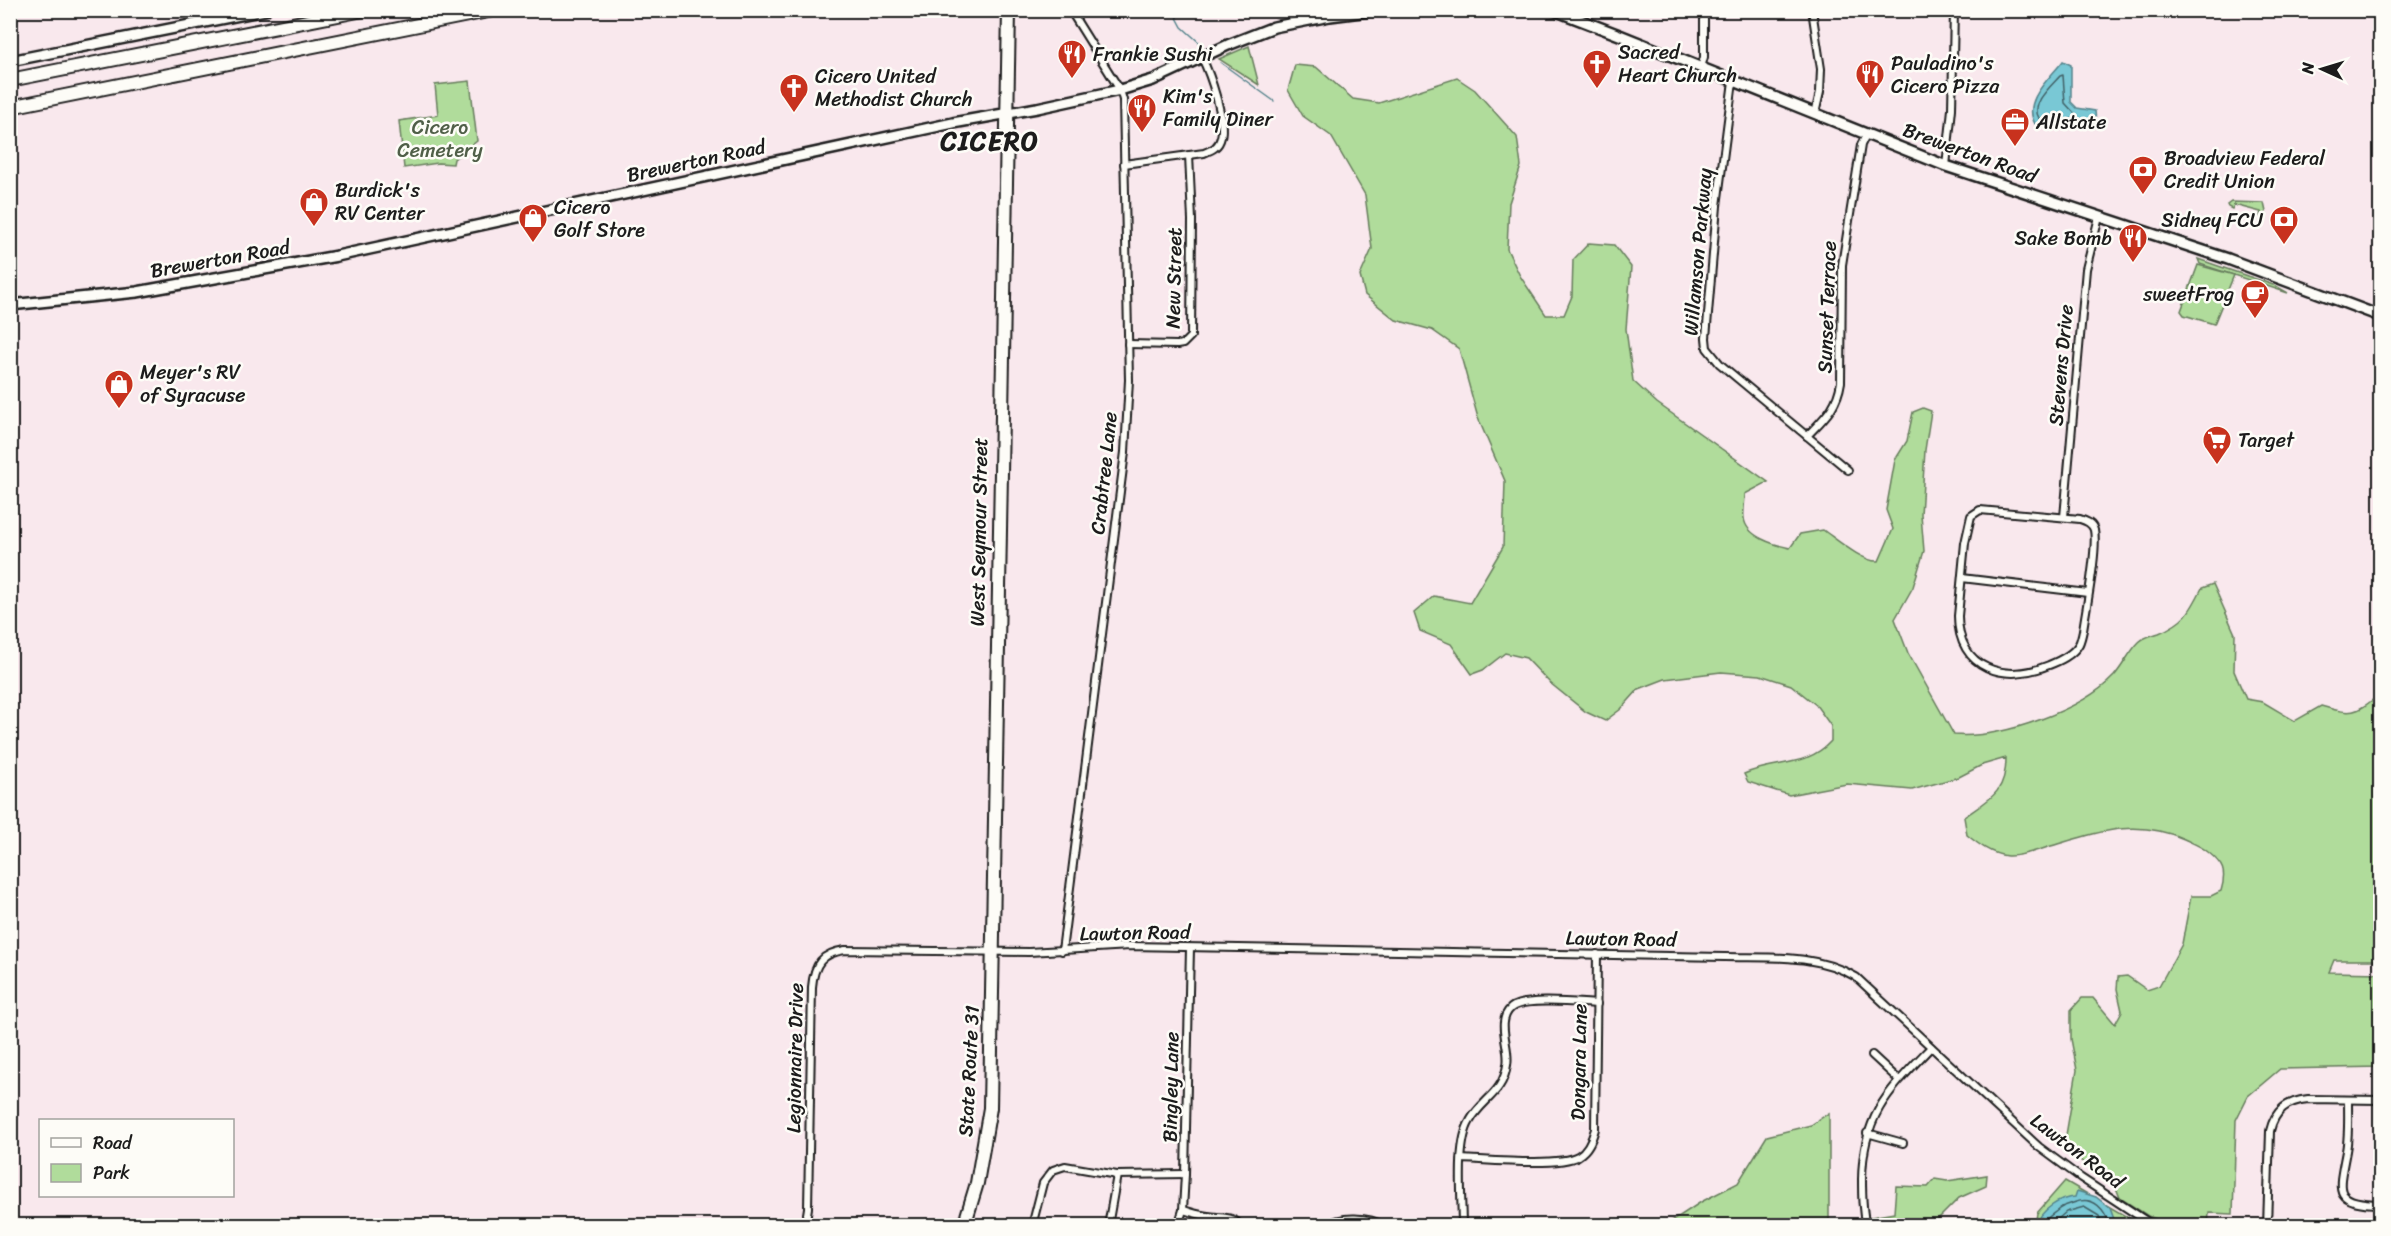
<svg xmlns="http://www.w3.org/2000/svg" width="2391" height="1236" font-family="Sriracha,sans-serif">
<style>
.green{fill:#b0dc9b;stroke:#667c5c;stroke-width:1.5}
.water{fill:#79c8d5;stroke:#54838b;stroke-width:1.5}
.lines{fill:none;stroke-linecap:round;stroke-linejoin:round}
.shore{stroke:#416166;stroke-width:1.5}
.stream{stroke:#54838b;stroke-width:1.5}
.street-casing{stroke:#1c1c1c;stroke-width:10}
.secondary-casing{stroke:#1c1c1c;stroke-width:14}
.primary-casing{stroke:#1c1c1c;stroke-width:14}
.highway-casing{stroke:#1c1c1c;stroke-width:16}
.street{stroke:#fdfcf7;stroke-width:6}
.secondary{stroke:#fdfcf7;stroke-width:9}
.primary{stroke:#fdfcf7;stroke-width:9}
.highway{stroke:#fdfcf7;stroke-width:12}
.labels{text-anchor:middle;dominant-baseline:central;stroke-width:5;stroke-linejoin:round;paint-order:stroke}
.poi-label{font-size:20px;fill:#1c1c1c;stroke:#fdfcf7;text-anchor:start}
.park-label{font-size:20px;fill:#505f48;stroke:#fdfcf7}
.street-label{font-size:20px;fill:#1c1c1c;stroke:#fdfcf7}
.district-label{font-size:26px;font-weight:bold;letter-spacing:1.5px;fill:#1c1c1c;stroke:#fdfcf7}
</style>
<rect width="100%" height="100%" fill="#f9e8ed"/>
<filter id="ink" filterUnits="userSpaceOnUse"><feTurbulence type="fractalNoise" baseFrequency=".0167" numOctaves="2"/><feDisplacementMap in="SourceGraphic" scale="12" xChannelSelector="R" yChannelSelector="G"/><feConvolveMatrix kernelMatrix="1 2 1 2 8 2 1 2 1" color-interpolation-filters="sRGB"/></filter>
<g filter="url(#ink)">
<g class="green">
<path d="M 1249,46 L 1259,85 L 1219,59 Z"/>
<path d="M 1295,65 L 1316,67 L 1353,99 L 1379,103 L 1457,78 L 1475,90 L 1517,137 L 1521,166 L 1509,203 L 1507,249 L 1520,276 L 1546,315 L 1564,315 L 1572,296 L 1573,260 L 1589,243 L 1614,245 L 1631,267 L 1626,329 L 1633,381 L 1657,403 L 1768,482 L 1745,494 C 1745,502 1743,511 1744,518 C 1746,537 1775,545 1790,548 L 1800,534 L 1823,530 C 1836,539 1864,563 1879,561 L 1893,529 L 1886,510 L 1895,460 L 1907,441 L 1913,412 L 1923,408 L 1931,411 L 1925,450 L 1921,515 L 1924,551 L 1913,587 L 1895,619 L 1908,653 L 1954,735 C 2001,739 2082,710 2114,676 C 2123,666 2129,652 2139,642 C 2143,637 2153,635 2159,633 C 2185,622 2190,612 2202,588 L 2213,584 L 2235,634 L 2234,671 L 2246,699 L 2263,702 L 2295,721 L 2321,706 C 2353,715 2354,715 2380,694 L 2380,960 L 2334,960 L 2329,972 L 2380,973 L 2380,1067 L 2280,1069 L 2248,1096 L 2236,1120 L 2233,1214 L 2209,1213 L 2208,1226 L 2172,1225 L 2148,1216 L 2120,1198 L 2115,1185 L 2080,1160 L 2065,1141 L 2077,1070 L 2071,1039 L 2071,1010 L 2082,998 L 2093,998 L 2115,1024 L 2122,1011 L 2117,989 L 2118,977 L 2127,976 L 2147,990 L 2159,986 L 2182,944 L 2191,896 L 2211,896 L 2221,891 C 2227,871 2223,864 2208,852 C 2201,846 2192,843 2184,839 C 2136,818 2099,832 2051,846 C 2039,850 2020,857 2007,856 C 1991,854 1978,844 1967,835 L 1964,817 C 1990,799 2006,793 2006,758 L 1982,765 L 1959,777 L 1912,790 L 1847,784 L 1789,795 L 1748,782 L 1744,774 C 1774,760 1807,768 1831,741 L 1831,726 L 1816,705 L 1791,685 L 1760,675 L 1721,672 L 1665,679 L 1639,689 L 1621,709 L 1605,721 L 1586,712 L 1550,683 L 1526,658 L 1505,653 L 1483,670 L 1472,674 L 1451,644 L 1420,631 L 1414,613 L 1434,596 L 1470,603 L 1503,547 L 1505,481 L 1478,418 L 1459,349 L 1432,330 L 1396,320 L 1365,295 L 1360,276 L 1372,249 L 1365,195 L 1331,136 L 1303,116 L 1288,90 Z"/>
<path d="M 470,81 L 477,141 L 454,159 L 453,164 L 438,163 L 404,168 L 399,121 L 438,115 L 435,85 Z"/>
<path d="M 2231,202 L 2264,203 L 2266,212 L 2260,216 L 2261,212 L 2234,205 L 2232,209 L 2228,207 L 2227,205 Z"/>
<path d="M 2198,259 L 2276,286 L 2288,293 L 2200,264 Z"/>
<path d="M 2198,265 L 2234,275 L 2214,324 L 2184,315 L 2181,311 Z"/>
<path d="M 1829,1113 L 1829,1225 L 1666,1225 L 1701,1202 L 1738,1183 L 1767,1136 L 1811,1125 Z"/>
<path d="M 1987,1175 L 1986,1186 L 1959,1198 L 1932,1225 L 1860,1225 L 1859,1219 L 1894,1213 L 1896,1186 L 1928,1187 L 1935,1179 L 1947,1181 Z"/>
<path d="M 2065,1181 L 2141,1225 L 2035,1226 L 2037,1213 Z"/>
</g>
<g class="water">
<path d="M 2063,61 L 2071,65 L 2071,102 L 2077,108 L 2095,111 L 2096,122 L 2061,127 L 2035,124 C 2022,101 2049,79 2063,61 Z"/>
<path d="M 2077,1191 L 2096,1197 L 2110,1208 L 2116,1225 L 2036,1225 C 2041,1210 2059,1198 2075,1197 Z"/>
</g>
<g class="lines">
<g class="shore">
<path d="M 2063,75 L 2065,103 L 2076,115 L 2076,118 L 2061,121 L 2039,118 C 2030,104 2051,86 2060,76 Z"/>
<path d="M 2042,1226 C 2046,1217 2052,1215 2059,1209 C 2065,1204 2069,1205 2076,1202 C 2094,1196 2105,1209 2110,1226"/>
<path d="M 2050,1226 L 2066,1212 L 2084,1207 L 2099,1216 L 2102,1226"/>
</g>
<g class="stream">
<path d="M 1173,10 L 1182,27 L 1201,44"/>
<path d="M 1221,63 L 1274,101"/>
</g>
<g class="street-casing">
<g id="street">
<path d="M 1812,10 L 1821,69 L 1820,92 L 1815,114"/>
<path d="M 1701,68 L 1704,57 L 1704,10"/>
<path d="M 1733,81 L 1717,206 L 1706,338 L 1707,348 L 1720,364 L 1848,470"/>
<path d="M 1124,164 L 1204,153 C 1212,150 1219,147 1221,137 C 1226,120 1210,74 1202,58"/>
<path d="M 1946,166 L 1952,109 L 1954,10"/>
<path d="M 1128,344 L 1177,345 L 1183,344 L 1191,336 L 1192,220 L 1189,155"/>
<path d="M 1807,436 C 1824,418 1837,408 1841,382 L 1842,265 L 1861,145 L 1866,135"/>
<path d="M 1980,510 L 2080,519 C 2086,521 2092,523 2094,530 C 2098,549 2086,609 2083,630 C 2082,635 2081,640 2079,644 C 2073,655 2059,661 2049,665 C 2005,684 1958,669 1958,616 L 1965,543 L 1971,516 Z"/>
<path d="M 2064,517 L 2086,269 L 2099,217"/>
<path d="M 1962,578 L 2088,593"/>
<path d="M 1062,951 L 1125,452 L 1129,380 L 1123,100 L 1120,90 L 1070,10"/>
<path d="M 1872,1055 L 1899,1080"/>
<path d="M 2348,1100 C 2348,1116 2349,1135 2346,1151 C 2339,1190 2331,1203 2380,1204"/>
<path d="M 1867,1133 L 1903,1143"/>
<path d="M 1462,1159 C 1488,1160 1558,1167 1578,1156 C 1588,1150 1592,1140 1595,1129 L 1597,954"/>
<path d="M 1183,1210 C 1191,1212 1199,1215 1208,1216 C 1220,1218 1232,1215 1241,1226"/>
<path d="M 805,1226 L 808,1208 L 812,987 C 814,964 822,953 845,950 L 1029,952 L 1130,946 L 1724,957 C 1769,958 1816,953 1856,977 L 2039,1147 L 2081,1178 L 2154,1226"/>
<path d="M 1032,1226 L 1043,1183 L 1053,1170 L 1065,1166 L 1117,1175 L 1185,1174"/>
<path d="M 1108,1226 L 1117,1175"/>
<path d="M 1178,1226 L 1183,1210 L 1185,1174 L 1190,948"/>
<path d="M 1326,1226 C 1340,1215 1370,1217 1384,1226"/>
<path d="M 1462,1226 C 1462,1198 1456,1144 1470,1121 C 1482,1099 1503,1094 1507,1065 C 1511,1048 1495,1022 1511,1008 C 1523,997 1579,1003 1597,1004"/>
<path d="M 1866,1226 C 1862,1210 1862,1195 1862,1179 C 1863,1114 1889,1091 1931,1047"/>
<path d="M 2267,1226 L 2270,1131 C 2275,1110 2287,1101 2308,1099 L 2380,1100"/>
</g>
</g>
<g class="secondary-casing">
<path id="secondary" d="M 10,61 L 265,10"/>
</g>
<g class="primary-casing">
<g id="primary">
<path d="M 1554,10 L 1622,36 L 1946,166 L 2228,259 L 2380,316"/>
<path d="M 10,305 L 137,292 L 337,256 L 953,123 L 1037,108 L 1120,90 L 1153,80 L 1228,45 L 1274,27 L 1330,16 L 1377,10"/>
</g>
</g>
<g class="highway-casing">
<g id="highway">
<path d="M 10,80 L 363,10"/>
<path d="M 10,107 L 493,10"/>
<path d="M 964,1226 L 977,1183 L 990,1108 L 1009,10"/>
</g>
</g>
<use href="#street" class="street"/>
<use href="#secondary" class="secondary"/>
<use href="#primary" class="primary"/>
<use href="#highway" class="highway"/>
</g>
</g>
<defs>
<g id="restaurant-pin" transform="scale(1.5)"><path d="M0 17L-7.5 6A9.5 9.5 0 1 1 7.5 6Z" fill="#c8321e" stroke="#fdfcf7"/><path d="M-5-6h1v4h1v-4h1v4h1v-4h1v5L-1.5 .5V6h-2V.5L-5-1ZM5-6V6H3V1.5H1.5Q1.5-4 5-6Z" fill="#fff"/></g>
<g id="church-pin" transform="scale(1.5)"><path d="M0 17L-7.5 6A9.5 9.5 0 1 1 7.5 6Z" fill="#c8321e" stroke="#fdfcf7"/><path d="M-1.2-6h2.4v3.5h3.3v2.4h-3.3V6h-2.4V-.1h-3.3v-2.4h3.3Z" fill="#fff"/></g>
<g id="office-pin" transform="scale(1.5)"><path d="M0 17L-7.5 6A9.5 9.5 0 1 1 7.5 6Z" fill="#c8321e" stroke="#fdfcf7"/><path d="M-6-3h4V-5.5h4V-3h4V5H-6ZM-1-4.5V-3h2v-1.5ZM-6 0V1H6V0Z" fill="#fff"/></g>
<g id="bank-pin" transform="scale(1.5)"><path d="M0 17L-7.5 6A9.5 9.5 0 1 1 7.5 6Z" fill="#c8321e" stroke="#fdfcf7"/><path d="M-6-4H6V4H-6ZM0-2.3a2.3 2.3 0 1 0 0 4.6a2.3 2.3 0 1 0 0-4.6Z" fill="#fff"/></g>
<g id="shop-pin" transform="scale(1.5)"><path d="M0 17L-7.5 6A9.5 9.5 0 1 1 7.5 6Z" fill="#c8321e" stroke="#fdfcf7"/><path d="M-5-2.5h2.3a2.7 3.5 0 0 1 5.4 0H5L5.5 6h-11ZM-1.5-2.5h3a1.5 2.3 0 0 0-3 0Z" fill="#fff"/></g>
<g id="cafe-pin" transform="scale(1.5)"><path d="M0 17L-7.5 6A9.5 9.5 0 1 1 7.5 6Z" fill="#c8321e" stroke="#fdfcf7"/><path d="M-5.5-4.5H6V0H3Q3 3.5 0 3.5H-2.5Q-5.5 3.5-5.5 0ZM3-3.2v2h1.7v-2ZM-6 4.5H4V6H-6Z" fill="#fff"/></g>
<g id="supermarket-pin" transform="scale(1.5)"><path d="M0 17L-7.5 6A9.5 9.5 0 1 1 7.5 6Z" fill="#c8321e" stroke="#fdfcf7"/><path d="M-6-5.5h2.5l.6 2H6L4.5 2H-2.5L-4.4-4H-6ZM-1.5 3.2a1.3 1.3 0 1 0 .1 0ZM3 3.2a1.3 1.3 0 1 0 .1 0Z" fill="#fff"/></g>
</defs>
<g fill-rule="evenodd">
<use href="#restaurant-pin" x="1072" y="54"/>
<use href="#church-pin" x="1597" y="64"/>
<use href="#restaurant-pin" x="1870" y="74"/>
<use href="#church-pin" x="794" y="88"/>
<use href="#restaurant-pin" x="1142" y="108"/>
<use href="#office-pin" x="2015" y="122"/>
<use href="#bank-pin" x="2143" y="170"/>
<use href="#shop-pin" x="314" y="202"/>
<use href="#shop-pin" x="533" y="218"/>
<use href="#bank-pin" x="2284" y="220"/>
<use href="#restaurant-pin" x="2133" y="238"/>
<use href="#cafe-pin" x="2255" y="294"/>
<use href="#shop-pin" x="119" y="384"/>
<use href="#supermarket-pin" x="2217" y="440"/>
</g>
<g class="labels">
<g class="poi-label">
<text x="1618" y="52">Sacred<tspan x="1618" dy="23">Heart Church</tspan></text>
<text x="1093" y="54">Frankie Sushi</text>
<text x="1891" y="63">Pauladino's<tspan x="1891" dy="23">Cicero Pizza</tspan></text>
<text x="815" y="76">Cicero United<tspan x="815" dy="23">Methodist Church</tspan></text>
<text x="1163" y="96">Kim's<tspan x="1163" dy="23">Family Diner</tspan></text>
<text x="2036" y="122">Allstate</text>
<text x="2164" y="158">Broadview Federal<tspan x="2164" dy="23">Credit Union</tspan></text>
<text x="335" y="190">Burdick's<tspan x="335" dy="23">RV Center</tspan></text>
<text x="554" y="207">Cicero<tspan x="554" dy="23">Golf Store</tspan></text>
<text x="2263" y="220" text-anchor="end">Sidney FCU</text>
<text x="2112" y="238" text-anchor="end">Sake Bomb</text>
<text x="2234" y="294" text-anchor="end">sweetFrog</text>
<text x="140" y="372">Meyer's RV<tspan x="140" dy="23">of Syracuse</tspan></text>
<text x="2238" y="440">Target</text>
</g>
<g class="park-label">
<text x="440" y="127">Cicero<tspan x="440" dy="23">Cemetery</tspan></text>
</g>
<g class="street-label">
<text transform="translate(1970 153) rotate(20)">Brewerton Road</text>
<text transform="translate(696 161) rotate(-12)">Brewerton Road</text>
<text transform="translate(1698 252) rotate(-85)">Willamson Parkway</text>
<text transform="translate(220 259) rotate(-10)">Brewerton Road</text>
<text transform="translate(1174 278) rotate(-89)">New Street</text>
<text transform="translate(1827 307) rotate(-88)">Sunset Terrace</text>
<text transform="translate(2061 365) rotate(-85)">Stevens Drive</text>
<text transform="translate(1104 473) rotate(-84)">Crabtree Lane</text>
<text transform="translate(979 532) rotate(-89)">West Seymour Street</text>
<text transform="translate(1135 933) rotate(-1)">Lawton Road</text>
<text transform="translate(1621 939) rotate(1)">Lawton Road</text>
<text transform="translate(795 1058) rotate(-89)">Legionnaire Drive</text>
<text transform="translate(1579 1062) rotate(-89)">Dongara Lane</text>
<text transform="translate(969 1071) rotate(-87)">State Route 31</text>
<text transform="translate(1171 1087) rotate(-89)">Bingley Lane</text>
<text transform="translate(2077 1151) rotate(37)">Lawton Road</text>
</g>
<g class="district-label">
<text x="990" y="141">CICERO</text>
</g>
</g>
<rect width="2391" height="1236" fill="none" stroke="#fdfcf7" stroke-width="36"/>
<rect x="18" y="18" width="2355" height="1200" fill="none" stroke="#1c1c1c" stroke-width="2" filter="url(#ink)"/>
<rect x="39" y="1119" width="195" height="78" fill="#fdfcf7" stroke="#a3a29f" stroke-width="1.5"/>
<rect x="51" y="1138" width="30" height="9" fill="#fdfcf7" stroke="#a3a29f" stroke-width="1.5"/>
<text x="93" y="1149" font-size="18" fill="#1c1c1c">Road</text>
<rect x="51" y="1164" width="30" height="18" fill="#b0dc9b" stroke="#a3a29f" stroke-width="1.5"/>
<text x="93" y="1179" font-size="18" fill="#1c1c1c">Park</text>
<g transform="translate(2322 69) rotate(274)" stroke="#fdfcf7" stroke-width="4.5" paint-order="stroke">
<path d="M0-4.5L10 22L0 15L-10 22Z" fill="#1c1c1c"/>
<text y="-9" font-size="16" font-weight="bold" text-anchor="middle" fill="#1c1c1c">N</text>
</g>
</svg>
